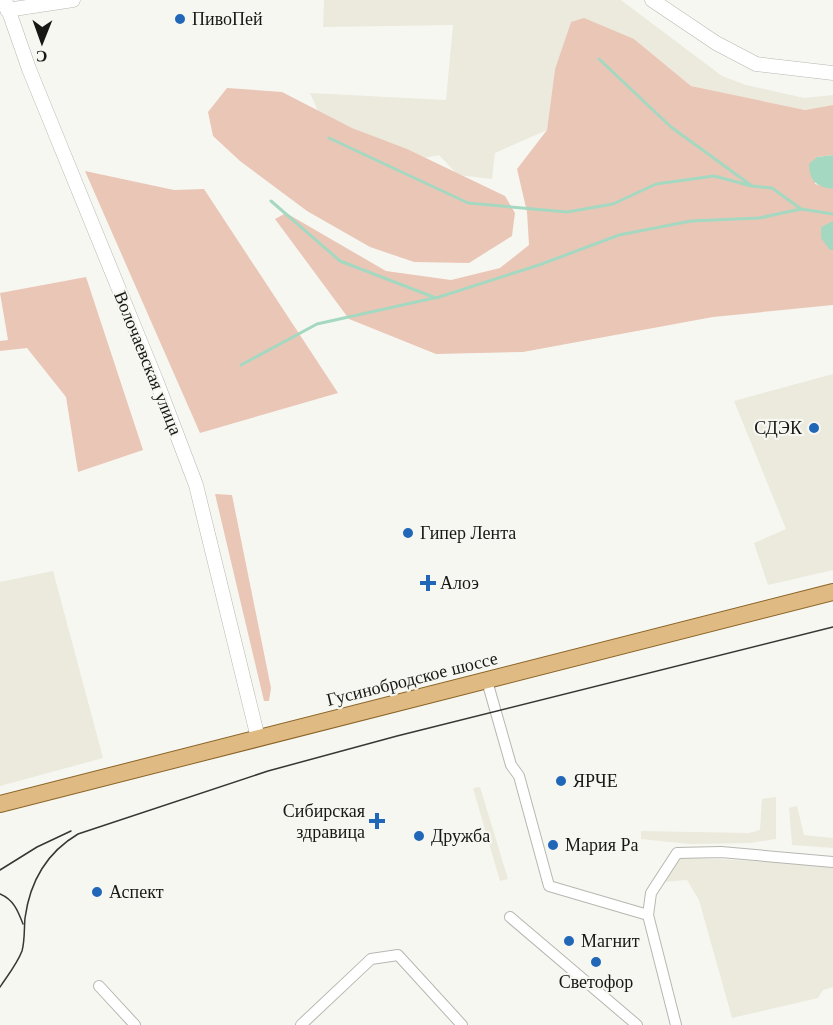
<svg xmlns="http://www.w3.org/2000/svg" width="833" height="1025" font-family="'Times New Roman',serif">
<style>
.built{fill:#ebeadd}
.green{fill:#eac6b6}
.water{fill:#a5d8c0}
.lines{fill:none;stroke-linecap:round;stroke-linejoin:round}
.stream{stroke:#a5d8c0;stroke-width:3}
.minor-casing{stroke:#b7b7b2;stroke-width:12}
.tertiary-casing{stroke:#b7b7b2;stroke-width:15}
.primary-casing{stroke:#8b6427;stroke-width:18}
.minor{stroke:#fff;stroke-width:10}
.tertiary{stroke:#fff;stroke-width:14}
.primary{stroke:#dfbb83;stroke-width:16}
.tram{stroke:#363633;stroke-width:1.5}
.poi-dot{fill:#2167b7;stroke:#f7f7f2;stroke-width:2}
.labels{text-anchor:middle;dominant-baseline:central;stroke-width:4.5;stroke-linejoin:round;paint-order:stroke}
.poi-label{font-size:18px;fill:#171715;stroke:#f7f7f2;text-anchor:start}
.street-label{font-size:18px;fill:#171715;stroke:#f7f7f2}
</style>
<rect width="100%" height="100%" fill="#f7f7f2"/>
<g class="built">
<path d="M 324,0 L 621,0 L 722,76 L 746,85 L 804,98 L 833,95 L 833,105 L 805,110 L 691,86 L 634,39 L 571,22 L 555,69 L 547,130 L 495,153 L 492,179 L 458,175 L 439,155 L 424,158 L 352,128 L 318,111 L 310,93 L 446,100 L 453,25 L 323,27 Z"/>
<path d="M 833,374 L 833,570 L 768,585 L 754,543 L 786,529 L 734,401 Z"/>
<path d="M 53,571 L 103,758 L 0,786 L 0,582 Z"/>
<path d="M 480,787 L 508,879 L 500,881 L 473,788 Z"/>
<path d="M 776,797 L 776,839 L 750,843 L 689,844 L 641,839 L 641,831 L 749,833 L 760,830 L 762,799 Z"/>
<path d="M 797,806 L 804,835 L 833,838 L 833,848 L 792,845 L 789,808 Z"/>
<path d="M 678,857 L 833,865 L 833,987 L 823,990 L 818,998 L 732,1018 L 699,900 L 687,880 L 663,882 Z"/>
</g>
<g class="green">
<path d="M 584,18 L 634,39 L 691,86 L 805,110 L 833,105 L 833,155 L 817,157 L 815,184 L 833,189 L 833,234 L 830,250 L 833,250 L 833,305 L 713,317 L 523,352 L 436,354 L 349,319 L 275,219 L 286,213 L 386,271 L 451,280 L 500,268 L 529,245 L 527,212 L 517,169 L 547,130 L 555,69 L 571,22 Z"/>
<path d="M 227,88 L 282,92 L 352,128 L 407,149 L 505,196 L 515,213 L 512,236 L 469,263 L 414,262 L 370,247 L 307,211 L 240,161 L 213,136 L 208,112 Z"/>
<path d="M 85,171 L 174,190 L 204,189 L 338,393 L 200,433 Z"/>
<path d="M 86,277 L 143,450 L 78,472 L 66,397 L 27,348 L 0,351 L 0,341 L 8,340 L 0,293 Z"/>
<path d="M 215,494 L 232,495 L 271,688 L 269,701 L 264,701 Z"/>
</g>
<g class="water">
<path d="M 833,155 L 833,189 C 817,187 809,181 809,164 L 817,157 Z"/>
<path d="M 833,221 L 833,250 L 830,250 L 821,238 L 821,227 Z"/>
</g>
<g class="lines">
<g class="stream">
<path d="M 599,59 L 671,127 L 752,186 L 772,188 L 801,209 L 833,214"/>
<path d="M 329,138 L 468,203 L 567,212 L 613,204 L 656,184 L 714,176 L 752,186"/>
<path d="M 271,201 L 340,261 L 436,298 L 539,265 L 619,235 L 691,221 L 759,218 L 801,209"/>
<path d="M 241,365 L 317,324 L 434,298"/>
</g>
<g class="minor-casing">
<g id="minor">
<path d="M 487,681 L 511,765 L 519,776 L 549,886 L 648,915 L 651,893 L 677,853 L 721,852 L 833,862"/>
<path d="M 648,915 L 676,1025"/>
<path d="M 510,917 L 637,1025"/>
<path d="M 99,986 L 135,1025"/>
<path d="M 301,1025 L 371,959 L 398,955 L 462,1025"/>
</g>
</g>
<g class="tertiary-casing">
<g id="tertiary">
<path d="M 5,0 L 29,69 L 156,380 L 196,485 L 258,738"/>
<path d="M 652,0 L 716,43 L 756,64 L 833,73"/>
<path d="M 7,10 L 73,0"/>
</g>
</g>
<g class="primary-casing">
<path id="primary" d="M 0,804 L 833,592"/>
</g>
<use href="#minor" class="minor"/>
<use href="#tertiary" class="tertiary"/>
<use href="#primary" class="primary"/>
<g class="tram">
<path d="M 0,870 L 37,847 L 71,831"/>
<path d="M 0,894 C 14,900 18,911 23,924"/>
<path d="M 0,987 C 8,975 17,964 22,951 C 25,940 24,928 25,918 C 30,881 46,853 78,834 L 268,771 L 397,736 L 833,627"/>
</g>
</g>
<g class="poi-dot">
<circle cx="180" cy="19" r="6"/>
<circle cx="814" cy="428" r="6"/>
<circle cx="408" cy="533" r="6"/>
<path d="M425 574h6v6h6v6h-6v6h-6v-6h-6v-6h6z"/>
<circle cx="561" cy="781" r="6"/>
<path d="M374 812h6v6h6v6h-6v6h-6v-6h-6v-6h6z"/>
<circle cx="419" cy="836" r="6"/>
<circle cx="553" cy="845" r="6"/>
<circle cx="97" cy="892" r="6"/>
<circle cx="569" cy="941" r="6"/>
<circle cx="596" cy="962" r="6"/>
</g>
<g class="labels">
<g class="poi-label">
<text x="192" y="19">ПивоПей</text>
<text x="802" y="428" text-anchor="end">СДЭК</text>
<text x="420" y="533">Гипер Лента</text>
<text x="440" y="583">Алоэ</text>
<text x="573" y="781">ЯРЧЕ</text>
<text x="365" y="811" text-anchor="end">Сибирская<tspan x="365" dy="21">здравица</tspan></text>
<text x="431" y="836">Дружба</text>
<text x="565" y="845">Мария Ра</text>
<text x="109" y="892">Аспект</text>
<text x="581" y="941">Магнит</text>
<text x="596" y="982" text-anchor="middle">Светофор</text>
</g>
<g class="street-label">
<text transform="translate(148 363) rotate(68)">Волочаевская улица</text>
<text transform="translate(412 679) rotate(-14)">Гусинобродское шоссе</text>
</g>
</g>
<g transform="translate(42 42) rotate(181)" stroke="#f7f7f2" stroke-width="4.5" paint-order="stroke">
<path d="M0-4.5L10 22L0 15L-10 22Z" fill="#171715"/>
<text y="-9" font-size="16" font-weight="bold" text-anchor="middle" fill="#171715">С</text>
</g>
</svg>
